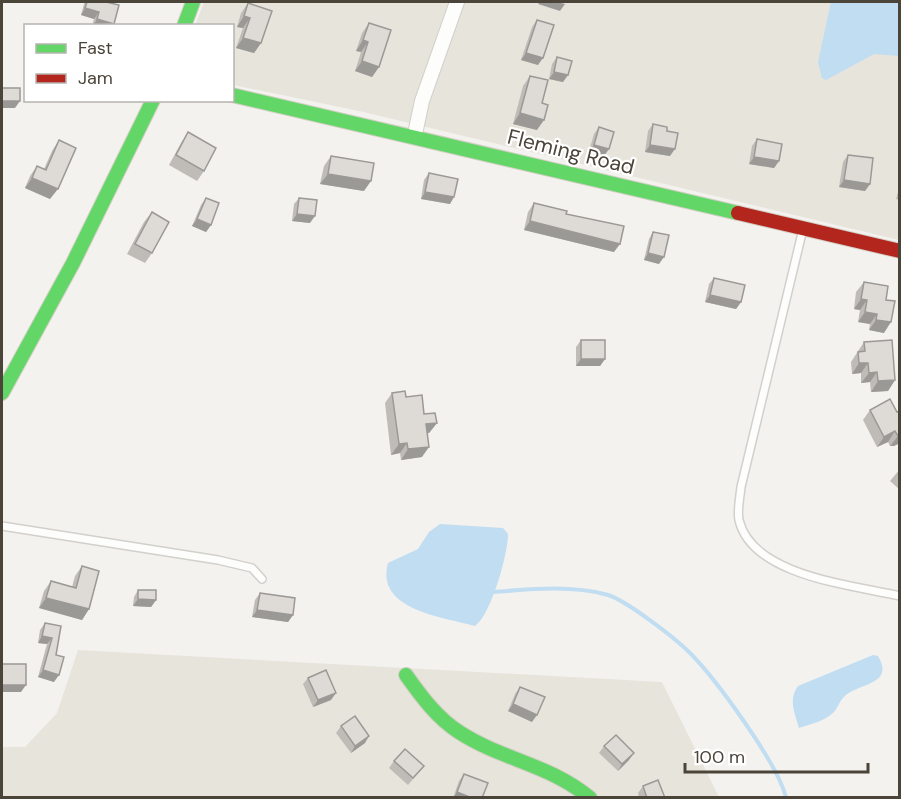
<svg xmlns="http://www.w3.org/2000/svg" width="901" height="799" font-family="'DM Sans',sans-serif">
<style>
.residential{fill:#e7e4dc}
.water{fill:#c0ddf1}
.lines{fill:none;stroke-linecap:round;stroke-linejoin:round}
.stream{stroke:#c0ddf1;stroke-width:4}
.lane-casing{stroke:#d2d0cb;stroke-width:10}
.street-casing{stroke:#d2d0cb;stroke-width:16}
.fast-casing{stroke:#d3cfc5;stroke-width:16}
.jam-casing{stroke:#d3cfc5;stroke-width:16}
.lane{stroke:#fdfdfc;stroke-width:7}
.street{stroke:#fdfdfc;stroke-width:14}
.fast{stroke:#63d668;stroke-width:14}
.jam{stroke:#b3261e;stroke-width:14}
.wall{fill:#bfbcb8}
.shaded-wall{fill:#9b9996}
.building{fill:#dedbd6;stroke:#9b9996;stroke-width:1.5}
.labels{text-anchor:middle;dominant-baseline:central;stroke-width:4.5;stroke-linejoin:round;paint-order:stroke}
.street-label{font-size:21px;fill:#4b4439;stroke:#fff}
</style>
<rect width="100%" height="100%" fill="#f4f2ee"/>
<g class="residential">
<path d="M 204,2 L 899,2 L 899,240 L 359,111 L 233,85 L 232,26 L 195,26 Z"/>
<path d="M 78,650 L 662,682 L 719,797 L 2,798 L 2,747 L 25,747 L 57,713 Z"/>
</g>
<g class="water">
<path d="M 831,2 L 899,2 L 899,56 L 874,54 L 826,80 L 822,78 L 818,62 Z"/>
<path d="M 440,524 L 503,528 L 508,534 C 508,554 491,615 475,626 C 443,617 375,610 388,563 L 418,549 L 429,532 Z"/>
<path d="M 873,655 L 878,656 C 895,685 859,683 845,696 C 840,700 838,707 834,712 C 825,721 811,724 799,728 C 795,713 788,700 798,686 Z"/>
</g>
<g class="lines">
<path class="stream" d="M 489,590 L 494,592 C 531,589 572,585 608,595 C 627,601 675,638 690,653 C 715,678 779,765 786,798"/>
<g class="lane-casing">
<g id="lane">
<path d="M 803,229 L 741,487 C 740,497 737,510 739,520 C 752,576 852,585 900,596"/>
<path d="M 2,526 L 218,560 L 252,568 L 262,579"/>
</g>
</g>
<g class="street-casing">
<path id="street" d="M 415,134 L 422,101 L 457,2"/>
</g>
<g class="fast-casing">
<g id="fast">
<path d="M 184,26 L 193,2"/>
<path d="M 232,95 L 738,213"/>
<path d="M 2,393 L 73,263 L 153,100"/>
<path d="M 406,675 C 421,696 437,718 459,732 C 502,760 549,764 590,798"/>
</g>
</g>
<g class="jam-casing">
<path id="jam" d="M 738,213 L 900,251"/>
</g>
<use href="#lane" class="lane"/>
<use href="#street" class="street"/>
<use href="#fast" class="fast"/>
<use href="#jam" class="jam"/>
</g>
<g class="wall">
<path d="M 85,2 L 106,2 L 114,24 L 113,26 L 92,26 L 94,19 L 81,15 L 84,4 Z"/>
<path d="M 248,3 L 261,43 L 254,53 L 236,48 L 243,28 L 237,27 L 241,13 Z"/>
<path d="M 537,20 L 538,65 L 521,60 L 532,27 Z"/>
<path d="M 369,23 L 379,67 L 372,77 L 355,71 L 361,52 L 356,51 L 362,33 Z"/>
<path d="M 557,57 L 568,75 L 563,82 L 549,79 L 552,64 Z"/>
<path d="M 530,76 L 542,103 L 537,130 L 513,124 L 523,86 Z"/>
<path d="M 653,124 L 667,131 L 670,156 L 645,152 L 648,131 Z"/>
<path d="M 599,127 L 604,156 L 589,151 L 594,134 Z"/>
<path d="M 188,132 L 204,171 L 197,181 L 169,165 L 181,143 Z"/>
<path d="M 757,139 L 779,161 L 774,168 L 749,164 L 752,146 Z"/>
<path d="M 59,140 L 50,199 L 25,188 L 30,176 L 37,166 L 44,169 L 52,151 Z"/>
<path d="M 848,155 L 870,184 L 865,191 L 839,187 L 843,162 Z"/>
<path d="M 331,156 L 364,191 L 320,184 L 324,166 Z"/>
<path d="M 429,173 L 450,204 L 421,199 L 424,180 Z"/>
<path d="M 900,185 L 900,200 L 896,199 Z"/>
<path d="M 206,198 L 211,225 L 206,232 L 192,226 L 201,205 Z"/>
<path d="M 299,198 L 310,223 L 292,221 L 294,204 Z"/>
<path d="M 534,203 L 566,214 L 614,252 L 524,230 L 528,212 Z"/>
<path d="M 152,212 L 152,253 L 145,263 L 127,254 L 144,222 Z"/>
<path d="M 653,232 L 659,264 L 644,260 L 649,239 Z"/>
<path d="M 714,278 L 741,302 L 736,309 L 705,302 L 709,284 Z"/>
<path d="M 864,282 L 886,300 L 884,333 L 869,330 L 870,324 L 858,322 L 860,310 L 854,309 L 856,292 Z"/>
<path d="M 581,340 L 605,359 L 600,366 L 576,366 L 576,347 Z"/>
<path d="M 864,342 L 895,380 L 888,391 L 871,392 L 870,382 L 861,383 L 861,373 L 852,374 L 851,362 Z"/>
<path d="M 392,393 L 406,397 L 424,414 L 437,423 L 429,433 L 427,433 L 422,457 L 401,460 L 400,453 L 391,455 L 385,403 Z"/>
<path d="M 890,399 L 900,443 L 894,446 L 890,446 L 888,442 L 877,447 L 863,420 L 870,410 Z"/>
<path d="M 900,469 L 900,490 L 890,481 Z"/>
<path d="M 82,566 L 89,609 L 82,620 L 39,608 L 44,591 L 51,581 L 72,587 L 75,576 Z"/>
<path d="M 138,590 L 156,600 L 151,607 L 133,606 L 134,597 Z"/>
<path d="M 260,593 L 293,615 L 288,622 L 252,617 L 255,600 Z"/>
<path d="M 45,623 L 61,626 L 56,655 L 54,682 L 38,677 L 47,644 L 38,643 L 40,630 Z"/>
<path d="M 308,678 L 331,700 L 313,707 L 303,684 Z"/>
<path d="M 520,687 L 532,722 L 508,711 L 515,694 Z"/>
<path d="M 341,726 L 365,743 L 351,753 L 336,733 Z"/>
<path d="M 604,746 L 629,760 L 618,771 L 599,753 Z"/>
<path d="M 394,761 L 424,766 L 408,785 L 389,768 Z"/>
<path d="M 464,774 L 482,798 L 453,798 L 459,781 Z"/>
<path d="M 643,786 L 665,798 L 639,798 L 638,793 Z"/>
</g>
<g class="shaded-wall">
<path d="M 540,2 L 557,2 L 565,4 L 560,11 L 538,4 Z"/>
<path d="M 85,8 L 99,12 L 94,19 L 81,15 Z"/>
<path d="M 244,16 L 250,18 L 243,28 L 237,27 Z"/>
<path d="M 97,19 L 114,24 L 113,26 L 93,26 Z"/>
<path d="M 243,38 L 261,43 L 254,53 L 236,48 Z"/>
<path d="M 363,40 L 368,42 L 361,52 L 356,51 Z"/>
<path d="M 526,53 L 543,58 L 538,65 L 521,60 Z"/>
<path d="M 362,61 L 379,67 L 372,77 L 355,71 Z"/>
<path d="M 554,72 L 568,75 L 563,82 L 549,79 Z"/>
<path d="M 2,101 L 20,101 L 15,108 L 2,108 Z"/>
<path d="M 520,113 L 544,120 L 537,130 L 513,124 Z"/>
<path d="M 594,145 L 609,149 L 604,156 L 589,151 Z"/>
<path d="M 650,145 L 675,149 L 670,156 L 645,152 Z"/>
<path d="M 754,157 L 779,161 L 774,168 L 749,164 Z"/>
<path d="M 328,174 L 371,181 L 364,191 L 320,184 Z"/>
<path d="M 32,178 L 58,189 L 50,199 L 25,188 Z"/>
<path d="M 844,180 L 870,184 L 865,191 L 839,187 Z"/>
<path d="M 425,192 L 454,197 L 450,204 L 421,199 Z"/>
<path d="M 297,214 L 315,216 L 310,223 L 292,221 Z"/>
<path d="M 197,219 L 211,225 L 206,232 L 192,226 Z"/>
<path d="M 530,221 L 620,244 L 614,252 L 524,230 Z"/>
<path d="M 648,253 L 664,257 L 659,264 L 644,260 Z"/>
<path d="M 710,295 L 741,302 L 736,309 L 705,302 Z"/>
<path d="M 861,299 L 867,300 L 860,310 L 854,309 Z"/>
<path d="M 865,312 L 877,314 L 870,324 L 858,322 Z"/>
<path d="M 876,320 L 891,322 L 884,333 L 869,330 Z"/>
<path d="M 581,359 L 605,359 L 600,366 L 576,366 Z"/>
<path d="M 859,363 L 868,363 L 861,373 L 852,374 Z"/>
<path d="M 877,372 L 870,382 L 861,383 L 869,373 Z"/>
<path d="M 895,380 L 888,391 L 871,392 L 878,381 Z"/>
<path d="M 437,423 L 429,433 L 419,434 L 426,424 Z"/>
<path d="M 895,431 L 888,442 L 877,447 L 884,437 Z"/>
<path d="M 898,436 L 900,436 L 900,443 L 894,446 L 890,446 Z"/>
<path d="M 407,443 L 400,453 L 391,455 L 399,444 Z"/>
<path d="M 429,447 L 422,457 L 401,460 L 408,449 Z"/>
<path d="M 46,598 L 89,609 L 82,620 L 39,608 Z"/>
<path d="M 138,599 L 156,600 L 151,607 L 133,606 Z"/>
<path d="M 257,610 L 293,615 L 288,622 L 252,617 Z"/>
<path d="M 42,636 L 52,638 L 47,644 L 38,643 Z"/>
<path d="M 43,670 L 59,675 L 54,682 L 38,677 Z"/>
<path d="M 2,685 L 26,685 L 21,692 L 2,692 Z"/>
<path d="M 336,693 L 331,700 L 313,707 L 318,700 Z"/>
<path d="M 513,704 L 537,715 L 532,722 L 508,711 Z"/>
<path d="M 369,736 L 365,743 L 351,753 L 355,746 Z"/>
<path d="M 634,753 L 629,760 L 618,771 L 622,764 Z"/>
<path d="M 457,792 L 472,798 L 453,798 Z"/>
</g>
<g class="building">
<path d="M 87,2 L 106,2 L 119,5 L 114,24 L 97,19 L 99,12 L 85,8 Z"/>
<path d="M 248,3 L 272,11 L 261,43 L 243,38 L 250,18 L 244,16 Z"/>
<path d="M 537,20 L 554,25 L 543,58 L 526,53 Z"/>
<path d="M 369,23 L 391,30 L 379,67 L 362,61 L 368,42 L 363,40 Z"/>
<path d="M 557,57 L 572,61 L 568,75 L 554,72 Z"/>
<path d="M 530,76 L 548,80 L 542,103 L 548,105 L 544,120 L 520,113 Z"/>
<rect x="2" y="88" width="18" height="13"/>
<path d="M 653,124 L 667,127 L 667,131 L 678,133 L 675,149 L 650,145 Z"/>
<path d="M 599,127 L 614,132 L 609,149 L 594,145 Z"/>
<path d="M 188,132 L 216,148 L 204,171 L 176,155 Z"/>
<path d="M 757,139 L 782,144 L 779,161 L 754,157 Z"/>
<path d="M 59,140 L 76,148 L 58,189 L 32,178 L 37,166 L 46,170 Z"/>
<path d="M 848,155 L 873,158 L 870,184 L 844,180 Z"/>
<path d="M 331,156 L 374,163 L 371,181 L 328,174 Z"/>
<path d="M 429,173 L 458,179 L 454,197 L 425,192 Z"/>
<path d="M 206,198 L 219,203 L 211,225 L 197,219 Z"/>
<path d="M 299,198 L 317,200 L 315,216 L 297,214 Z"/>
<path d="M 534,203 L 567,211 L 566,214 L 624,226 L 620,244 L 530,221 Z"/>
<path d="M 152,212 L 169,222 L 152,253 L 135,244 Z"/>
<path d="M 653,232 L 669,235 L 664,257 L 648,253 Z"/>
<path d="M 714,278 L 745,285 L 741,302 L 710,295 Z"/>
<path d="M 864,282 L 888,286 L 886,300 L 895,301 L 891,322 L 876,320 L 877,314 L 865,312 L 867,300 L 861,299 Z"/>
<rect x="581" y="340" width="24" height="19"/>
<path d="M 892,340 L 895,380 L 878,381 L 877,372 L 869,373 L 868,363 L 859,363 L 858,352 L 865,351 L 864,342 Z"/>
<path d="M 405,391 L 406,397 L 422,395 L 424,414 L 435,413 L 437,423 L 426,424 L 429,447 L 408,449 L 407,443 L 399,444 L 392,393 Z"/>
<path d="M 890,399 L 897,412 L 900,411 L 900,436 L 898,436 L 895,431 L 884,437 L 870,410 Z"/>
<path d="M 82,566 L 99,571 L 89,609 L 46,598 L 51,581 L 76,588 Z"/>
<path d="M 138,590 L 156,590 L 156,600 L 138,599 Z"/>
<path d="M 260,593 L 295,598 L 293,615 L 257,610 Z"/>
<path d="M 45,623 L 61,626 L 56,655 L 64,657 L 59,675 L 43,670 L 52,638 L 42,636 Z"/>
<rect x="2" y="664" width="24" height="21"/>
<path d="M 326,670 L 336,693 L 318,700 L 308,678 Z"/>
<path d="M 520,687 L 545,697 L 537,715 L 513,704 Z"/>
<path d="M 355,716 L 369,736 L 355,746 L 341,726 Z"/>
<path d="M 616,735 L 634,753 L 622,764 L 604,746 Z"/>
<path d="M 405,749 L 424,766 L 413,778 L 394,761 Z"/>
<path d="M 464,774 L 488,783 L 482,798 L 472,798 L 457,792 Z"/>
<path d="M 658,780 L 665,798 L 647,798 L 643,786 Z"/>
</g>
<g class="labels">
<g class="street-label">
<text transform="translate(571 152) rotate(14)">Fleming Road</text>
</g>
</g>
<rect width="901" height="799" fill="none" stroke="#4b4439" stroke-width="6"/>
<rect x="24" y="24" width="210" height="78" fill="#ffffff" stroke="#b7b4b0" stroke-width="1.5"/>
<rect x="36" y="44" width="30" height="9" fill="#63d668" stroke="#b7b4b0" stroke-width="1.5"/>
<text x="78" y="54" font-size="18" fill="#4b4439">Fast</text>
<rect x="36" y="74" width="30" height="9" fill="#b3261e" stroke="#b7b4b0" stroke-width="1.5"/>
<text x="78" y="84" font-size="18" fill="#4b4439">Jam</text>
<path d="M685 763v9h183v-9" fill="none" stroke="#4b4439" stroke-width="3"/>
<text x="694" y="763" font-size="18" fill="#4b4439" stroke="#ffffff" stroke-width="4.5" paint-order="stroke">100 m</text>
</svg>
